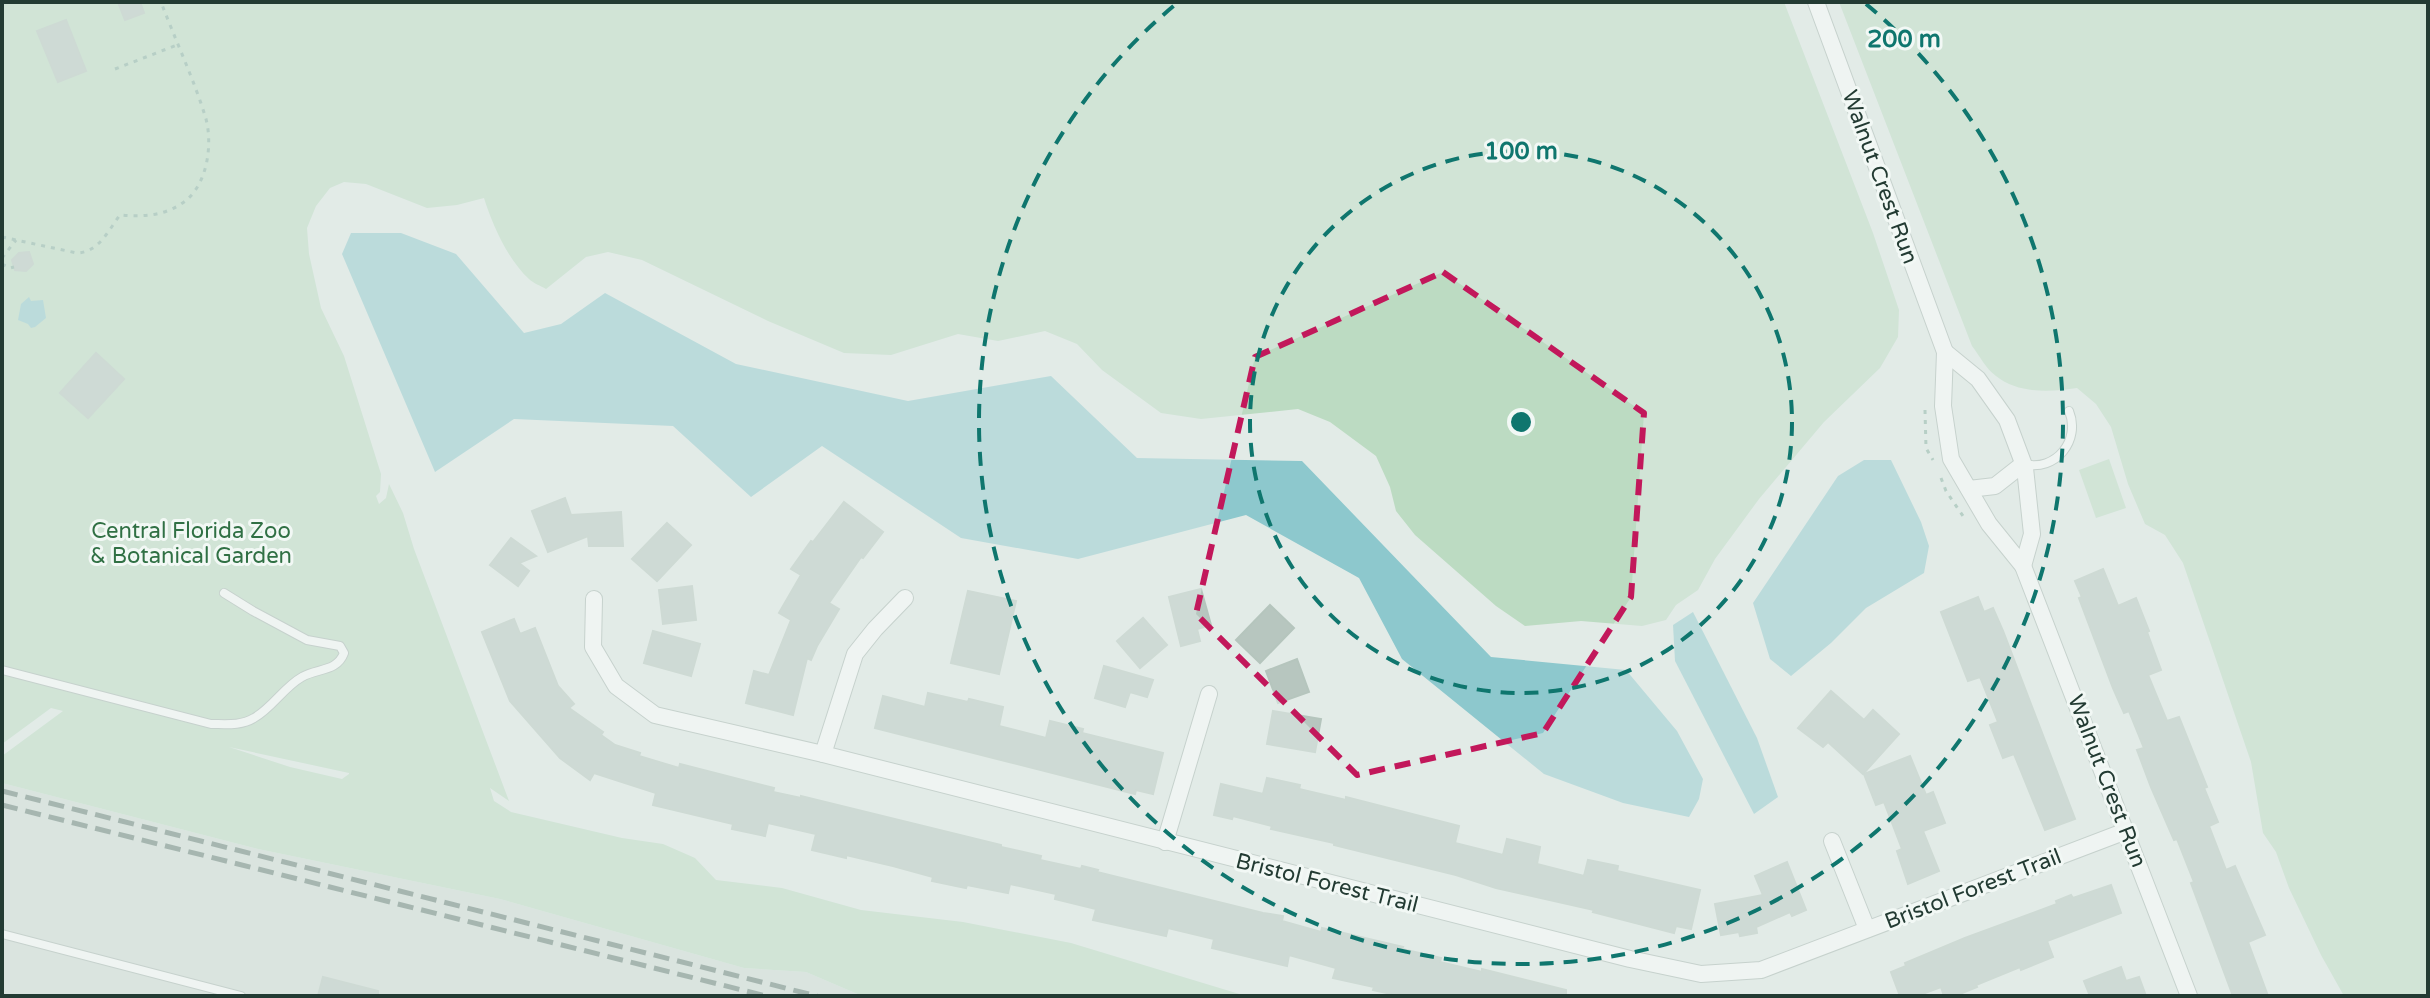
<svg xmlns="http://www.w3.org/2000/svg" width="2430" height="998" font-family="'Varela Round',sans-serif">
<style>
.built{fill:#d0dbd5}
.green{fill:#bcdbc2;fill-rule:evenodd}
.water{fill:#8dc8cd}
.building{fill:#b7c6bf;stroke:#b5c5bd;stroke-width:2}
.lines{fill:none;stroke-linecap:round;stroke-linejoin:round}
.lane-casing{stroke:#a5b3ad;stroke-width:10}
.street-casing{stroke:#a5b3ad;stroke-width:18}
.path{stroke:#84ad9e;stroke-width:3;stroke-dasharray:4 6;stroke-linecap:butt}
.lane{stroke:#fff;stroke-width:8}
.street{stroke:#fff;stroke-width:16}
.rail{stroke:#5e776e;stroke-width:5;stroke-dasharray:16 8;stroke-linecap:butt}
.marked{fill:none;stroke:#c2185b;stroke-width:6;stroke-dasharray:16 10;stroke-linejoin:round}
.ring{fill:none;stroke:#0f766e;stroke-width:4;stroke-dasharray:14 10}
.labels{text-anchor:middle;dominant-baseline:central;stroke-width:6;stroke-linejoin:round;paint-order:stroke}
.street-label{font-size:22px;fill:#233b33;stroke:#f2f8f5}
.park-label{font-size:22px;fill:#307044;stroke:#f2f8f5}
.centre{fill:#0f766e;stroke:#f2f8f5;stroke-width:4}
.ring-label{font-size:24px;text-anchor:middle;font-weight:bold;fill:#0f766e;stroke:#f2f8f5;stroke-width:6;stroke-linejoin:round;paint-order:stroke}
</style>
<rect width="100%" height="100%" fill="#e2ebe7"/>
<path class="built" d="M 2,783 L 258,849 L 500,899 L 744,968 L 806,972 L 862,996 L 2,996 Z"/>
<g class="green">
<path d="M 2,2 L 1784,2 L 1873,233 L 1899,310 L 1898,337 L 1880,368 L 1824,422 L 1759,499 L 1715,559 L 1698,590 L 1676,605 L 1666,620 L 1642,626 L 1581,621 L 1525,626 L 1496,606 L 1415,535 L 1396,511 L 1390,487 L 1376,456 L 1330,422 L 1298,409 L 1201,419 L 1161,413 L 1102,370 L 1077,344 L 1045,331 L 998,341 L 958,334 L 891,355 L 844,353 L 768,321 L 642,260 L 608,252 L 586,257 L 546,289 C 541,286 533,283 529,279 C 508,260 492,224 484,198 L 457,205 L 427,208 L 366,184 L 344,182 L 330,188 L 316,206 L 307,228 L 309,254 L 321,308 L 344,356 L 381,474 L 380,492 L 376,496 L 379,504 L 386,498 L 389,484 L 403,513 L 414,549 L 509,801 L 490,788 L 494,801 L 511,812 L 622,838 L 663,844 L 695,858 L 716,880 L 782,888 L 861,910 L 963,922 L 1071,943 L 1246,996 L 862,996 L 806,972 L 744,968 L 500,899 L 258,849 L 2,783 L 2,756 L 63,711 L 51,708 L 2,744 ZM 229,747 L 349,773 L 349,774 L 342,779 L 290,767 Z"/>
<path d="M 1839,2 L 2428,2 L 2428,996 L 2344,996 L 2321,955 L 2289,888 L 2276,852 L 2263,833 L 2251,762 L 2183,563 L 2165,535 L 2145,524 L 2128,484 L 2111,427 L 2096,404 L 2077,388 C 2051,392 2018,394 1996,376 C 1986,369 1979,355 1972,346 Z"/>
<path d="M 2109,459 L 2126,508 L 2096,518 L 2079,470 Z"/>
</g>
<g class="water">
<path d="M 351,233 L 401,233 L 456,254 L 524,333 L 561,324 L 605,293 L 736,364 L 908,401 L 1051,376 L 1137,458 L 1302,461 L 1491,657 L 1626,670 L 1677,731 L 1703,779 L 1699,799 L 1689,817 L 1623,803 L 1544,774 L 1402,659 L 1359,578 L 1246,515 L 1078,559 L 961,538 L 822,446 L 751,497 L 673,426 L 514,419 L 435,472 L 342,254 Z"/>
<path d="M 29,297 L 31,301 L 43,300 L 46,318 L 35,327 L 31,328 L 28,324 L 18,320 L 21,304 Z"/>
<path d="M 1864,460 L 1891,460 L 1921,522 L 1929,546 L 1924,573 L 1866,608 L 1831,643 L 1791,676 L 1770,659 L 1753,603 L 1838,476 Z"/>
<path d="M 1693,612 L 1757,738 L 1778,797 L 1754,814 L 1675,661 L 1673,625 Z"/>
</g>
<g class="building">
<path d="M 118,2 L 140,2 L 144,13 L 125,20 Z"/>
<path d="M 66,20 L 86,71 L 58,82 L 37,31 Z"/>
<path d="M 29,252 L 33,264 L 26,271 L 15,270 L 12,260 L 19,253 Z"/>
<path d="M 96,353 L 124,379 L 88,418 L 60,393 Z"/>
<path d="M 565,498 L 571,515 L 621,512 L 623,546 L 589,546 L 588,536 L 548,552 L 532,511 Z"/>
<path d="M 844,502 L 883,532 L 863,558 L 861,557 L 829,603 L 839,609 L 817,646 L 811,660 L 807,658 L 793,715 L 746,703 L 754,671 L 769,675 L 791,620 L 779,613 L 801,575 L 791,569 L 811,541 L 813,542 Z"/>
<path d="M 667,523 L 691,545 L 657,581 L 632,559 Z"/>
<path d="M 511,538 L 536,556 L 519,563 L 529,571 L 518,586 L 490,565 Z"/>
<path d="M 2103,569 L 2118,606 L 2136,598 L 2149,631 L 2147,632 L 2161,670 L 2148,675 L 2167,721 L 2179,717 L 2207,787 L 2204,788 L 2218,822 L 2209,826 L 2226,870 L 2235,866 L 2265,935 L 2248,942 L 2268,996 L 2233,996 L 2191,883 L 2194,882 L 2177,839 L 2174,840 L 2151,787 L 2137,750 L 2144,748 L 2129,711 L 2124,713 L 2113,688 L 2079,598 L 2082,597 L 2075,581 Z"/>
<path d="M 692,586 L 696,620 L 663,624 L 659,590 Z"/>
<path d="M 1201,589 L 1211,625 L 1197,629 L 1200,641 L 1181,646 L 1169,597 Z"/>
<path d="M 968,591 L 1016,601 L 999,674 L 951,663 Z"/>
<path d="M 1978,597 L 1984,612 L 1993,608 L 2003,631 L 2075,819 L 2045,830 L 2014,754 L 2003,758 L 1990,725 L 1998,722 L 1980,677 L 1968,681 L 1941,612 Z"/>
<path d="M 1270,605 L 1294,628 L 1260,663 L 1236,640 Z"/>
<path d="M 1143,618 L 1167,645 L 1140,668 L 1117,641 Z"/>
<path d="M 514,619 L 520,634 L 535,628 L 558,686 L 574,704 L 569,708 L 603,732 L 601,735 L 615,745 L 640,753 L 639,756 L 679,768 L 680,764 L 774,788 L 773,792 L 801,798 L 801,796 L 1001,845 L 1001,847 L 1041,856 L 1040,860 L 1081,869 L 1082,866 L 1098,870 L 1097,872 L 1263,913 L 1283,916 L 1282,921 L 1321,932 L 1322,928 L 1403,947 L 1402,949 L 1441,958 L 1440,962 L 1482,972 L 1482,969 L 1566,990 L 1566,996 L 1400,996 L 1373,990 L 1374,987 L 1333,978 L 1336,968 L 1289,955 L 1287,966 L 1212,948 L 1214,939 L 1168,928 L 1166,936 L 1093,920 L 1096,909 L 1055,899 L 1056,894 L 1010,884 L 1008,893 L 967,885 L 966,888 L 932,881 L 933,877 L 893,866 L 846,855 L 846,858 L 812,850 L 816,834 L 768,823 L 765,836 L 732,829 L 733,824 L 653,805 L 656,793 L 594,773 L 590,780 L 560,758 L 510,701 L 482,632 Z"/>
<path d="M 653,631 L 700,644 L 691,676 L 644,663 Z"/>
<path d="M 1297,659 L 1309,692 L 1278,703 L 1266,671 Z"/>
<path d="M 1104,666 L 1153,680 L 1147,697 L 1130,692 L 1125,707 L 1095,698 Z"/>
<path d="M 1831,691 L 1864,720 L 1873,710 L 1899,734 L 1863,774 L 1828,742 L 1823,747 L 1798,728 Z"/>
<path d="M 928,693 L 968,702 L 969,699 L 1003,707 L 999,726 L 1046,738 L 1050,721 L 1083,729 L 1082,733 L 1163,753 L 1153,794 L 1136,790 L 1135,794 L 875,728 L 883,696 L 925,707 Z"/>
<path d="M 1273,711 L 1321,719 L 1315,752 L 1267,744 Z"/>
<path d="M 1910,756 L 1926,795 L 1933,792 L 1945,823 L 1923,831 L 1939,871 L 1908,884 L 1897,851 L 1902,849 L 1884,802 L 1876,805 L 1864,774 Z"/>
<path d="M 1267,778 L 1300,785 L 1299,789 L 1346,800 L 1346,797 L 1459,826 L 1455,843 L 1503,855 L 1507,839 L 1540,847 L 1537,864 L 1584,876 L 1588,860 L 1618,866 L 1617,871 L 1700,890 L 1691,929 L 1676,926 L 1674,933 L 1593,912 L 1594,910 L 1496,888 L 1456,875 L 1334,845 L 1334,843 L 1271,829 L 1272,826 L 1233,816 L 1232,819 L 1214,815 L 1221,784 L 1263,794 Z"/>
<path d="M 1787,862 L 1806,910 L 1792,916 L 1790,912 L 1756,927 L 1757,933 L 1740,936 L 1739,932 L 1721,935 L 1715,904 L 1763,895 L 1755,876 Z"/>
<path d="M 2111,885 L 2121,913 L 2047,941 L 2053,957 L 2021,970 L 2020,967 L 1976,985 L 1977,987 L 1955,996 L 1944,996 L 1941,987 L 1917,996 L 1900,996 L 1891,972 L 1906,966 L 1905,963 L 1965,938 L 2057,904 L 2056,901 L 2071,895 L 2073,898 Z"/>
<path d="M 2121,967 L 2126,981 L 2139,977 L 2146,996 L 2090,996 L 2084,981 Z"/>
<path d="M 323,977 L 378,991 L 378,996 L 318,996 Z"/>
</g>
<g class="lines">
<g class="lane-casing">
<g id="lane">
<path d="M 2024,464 C 2056,472 2081,440 2069,411"/>
<path d="M 2,670 L 211,724 C 225,724 241,726 254,718 C 272,708 284,687 302,677 C 317,668 337,672 344,653 L 340,646 L 307,640 L 253,611 L 224,593"/>
<path d="M 2,934 L 241,996"/>
</g>
</g>
<g class="street-casing">
<g id="street">
<path d="M 1816,2 L 1945,352 L 1943,406 L 1951,459 L 1989,524 L 2023,566 L 2189,996"/>
<path d="M 1945,352 L 1978,379 L 2007,420 L 2025,468 L 2032,534 L 2023,566"/>
<path d="M 1969,489 L 1995,486 L 2023,464"/>
<path d="M 594,599 L 593,647 L 616,686 L 655,715 L 823,754 L 1630,959 L 1701,974 L 1761,970 L 2126,831"/>
<path d="M 823,754 L 855,654 L 875,629 L 905,598"/>
<path d="M 1832,841 L 1867,929"/>
<path d="M 1165,842 L 1209,694"/>
</g>
</g>
<g class="path">
<path d="M 115,69 L 177,45"/>
<path d="M 2,237 L 77,253 C 99,252 108,231 120,215 C 141,217 163,216 181,204 C 207,188 213,146 206,119 C 195,82 175,39 161,2"/>
<path d="M 2,258 L 16,240"/>
<path d="M 2,264 L 10,268 L 14,267"/>
<path d="M 1925,410 L 1926,448 L 1933,460"/>
<path d="M 1941,478 L 1946,491 L 1963,516"/>
</g>
<use href="#lane" class="lane"/>
<use href="#street" class="street"/>
<g class="rail">
<path d="M 2,791 L 817,996"/>
<path d="M 2,805 L 766,996"/>
</g>
</g>
<path d="M0 0H2430V998H0ZM 1443,272 L 1644,413 L 1631,597 L 1543,733 L 1357,775 L 1196,614 L 1255,357 Z" fill="#e2ebe7" fill-opacity=".55" fill-rule="evenodd"/>
<path class="marked" d="M 1443,272 L 1644,413 L 1631,597 L 1543,733 L 1357,775 L 1196,614 L 1255,357 Z"/>
<g class="ring">
<circle cx="1521" cy="422" r="271"/>
<path d="M1866 4A542 542 0 1 1 1176 4"/>
</g>
<g class="labels">
<g class="street-label">
<text transform="translate(1880 177) rotate(70)">Walnut Crest Run</text>
<text transform="translate(2107 781) rotate(69)">Walnut Crest Run</text>
<text transform="translate(1327 883) rotate(14)">Bristol Forest Trail</text>
<text transform="translate(1973 889) rotate(-21)">Bristol Forest Trail</text>
</g>
<g class="park-label">
<text x="191" y="531">Central Florida Zoo<tspan x="191" dy="25">&amp; Botanical Garden</tspan></text>
</g>
</g>
<circle cx="1521" cy="422" r="12" class="centre"/>
<g class="ring-label">
<text x="1904" y="47">200 m</text>
<text x="1521" y="159">100 m</text>
</g>
<rect width="2430" height="998" fill="none" stroke="#233b33" stroke-width="8"/>
</svg>
